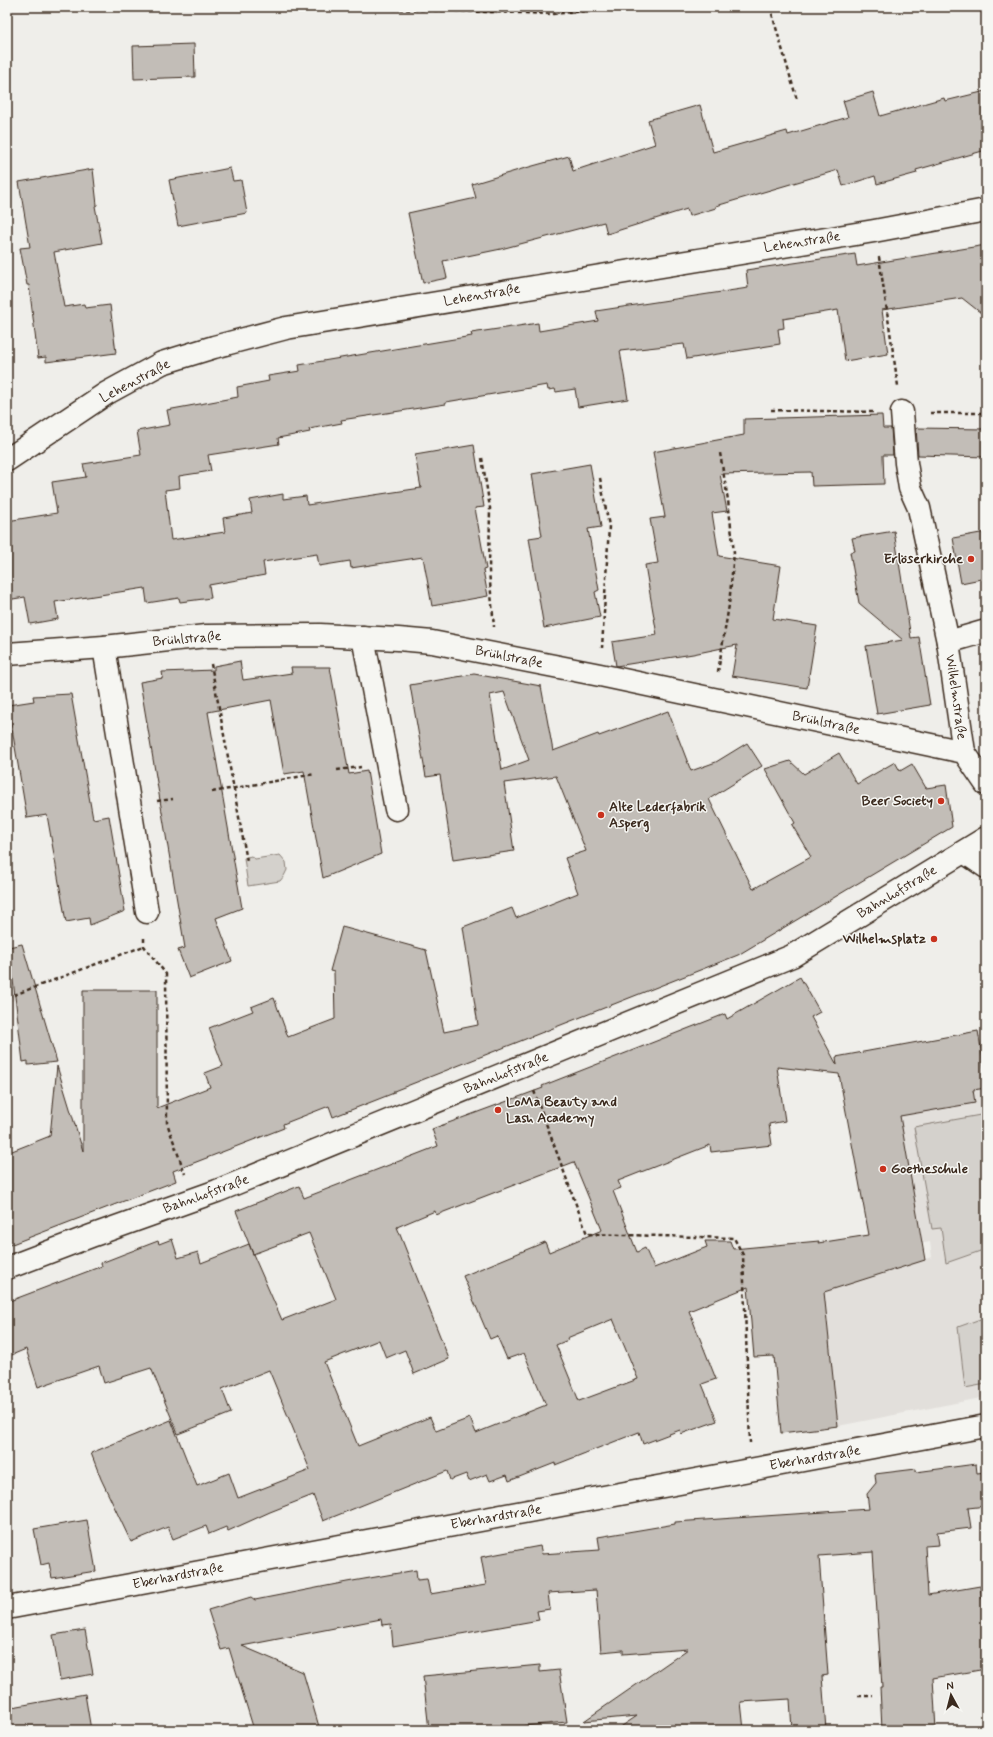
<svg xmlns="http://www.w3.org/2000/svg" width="993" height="1737" font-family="Mynerve,sans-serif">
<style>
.built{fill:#e2dfdb}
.green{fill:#d4d1cc;stroke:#887e75}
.building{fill:#c2bdb7;stroke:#3b2a1e;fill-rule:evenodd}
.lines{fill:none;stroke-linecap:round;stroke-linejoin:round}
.minor-casing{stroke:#3b2a1e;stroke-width:25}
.path{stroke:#3b2a1e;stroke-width:2.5;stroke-dasharray:4 3;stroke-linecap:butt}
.minor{stroke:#f6f6f2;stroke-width:22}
.poi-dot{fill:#c8321e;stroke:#f6f6f2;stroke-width:1.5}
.labels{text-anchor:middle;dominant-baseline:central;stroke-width:3;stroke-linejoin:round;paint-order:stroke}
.street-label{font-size:14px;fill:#3b2a1e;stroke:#f6f6f2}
.poi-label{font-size:14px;font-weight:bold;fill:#3b2a1e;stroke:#f6f6f2;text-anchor:end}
</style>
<rect width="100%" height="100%" fill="#efeeea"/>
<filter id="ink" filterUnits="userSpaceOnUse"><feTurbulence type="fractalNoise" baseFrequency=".025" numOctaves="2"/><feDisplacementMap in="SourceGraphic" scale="8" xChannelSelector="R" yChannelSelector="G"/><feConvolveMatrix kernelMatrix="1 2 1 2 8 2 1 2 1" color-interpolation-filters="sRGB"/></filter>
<g filter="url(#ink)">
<g class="built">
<path d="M 10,985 L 16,1000 L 7,1002 L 7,986 Z"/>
<path d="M 986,1088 L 986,1397 L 838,1426 L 824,1292 L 932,1257 L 930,1242 L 893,1248 L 920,1233 L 898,1104 L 942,1096 L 944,1108 L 975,1103 L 973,1090 Z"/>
</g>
<g class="green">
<path d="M 280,855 L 286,862 L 287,870 L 284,876 L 280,881 L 248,886 L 244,858 L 251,856 L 255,859 Z"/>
<path d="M 986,1114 L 986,1249 L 946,1263 L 941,1228 L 932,1229 L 914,1127 Z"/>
<path d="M 986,1317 L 986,1384 L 965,1388 L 958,1327 Z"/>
</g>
<g class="building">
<path d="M 194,44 L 195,77 L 134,79 L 133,46 Z"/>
<path d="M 986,91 L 986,150 L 916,170 L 917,173 L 877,184 L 875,176 L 843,186 L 838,170 L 716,206 L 716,208 L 689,216 L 687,209 L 607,234 L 604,222 L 501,249 L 443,261 L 447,278 L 423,283 L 408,213 L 476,198 L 472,184 L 522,169 L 569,156 L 573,171 L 655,144 L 648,120 L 700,105 L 713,152 L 787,131 L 788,135 L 848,117 L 843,101 L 873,92 L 880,116 L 944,98 L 945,101 Z"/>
<path d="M 230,168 L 233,181 L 241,180 L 247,213 L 178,226 L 169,180 Z"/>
<path d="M 93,169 L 97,205 L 95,206 L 102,243 L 54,252 L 64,307 L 84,304 L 85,308 L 110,305 L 116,353 L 46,362 L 46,357 L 38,358 L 29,285 L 27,285 L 20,248 L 30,247 L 19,182 Z"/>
<path d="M 986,245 L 986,317 L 962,298 L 882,310 L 888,354 L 845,361 L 838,310 L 783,319 L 784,328 L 778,329 L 780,344 L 687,359 L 684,344 L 620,351 L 628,399 L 578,407 L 575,389 L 556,392 L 555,389 L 548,390 L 547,385 L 446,402 L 446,404 L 341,420 L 342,423 L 309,429 L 310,432 L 278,438 L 279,444 L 208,455 L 211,471 L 179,476 L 180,488 L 165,490 L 171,540 L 225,532 L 223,518 L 252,513 L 250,500 L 283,494 L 283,499 L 306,496 L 307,505 L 421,488 L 415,455 L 474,445 L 484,507 L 475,508 L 486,569 L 483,570 L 488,596 L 432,606 L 423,557 L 351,568 L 350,561 L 319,566 L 317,554 L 263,562 L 265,575 L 209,585 L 211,598 L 180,602 L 179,598 L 147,603 L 145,588 L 55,602 L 58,619 L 30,624 L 25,597 L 7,600 L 7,521 L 57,513 L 52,482 L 86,477 L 83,464 L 141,455 L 137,431 L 170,425 L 167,410 L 238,397 L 237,387 L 269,381 L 268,376 L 300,371 L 299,365 L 472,336 L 471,333 L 505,328 L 538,323 L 539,331 L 598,321 L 596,311 L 748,288 L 746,270 L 855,254 L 857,266 Z"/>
<path d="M 882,415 L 883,428 L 891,428 L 893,455 L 883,455 L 884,484 L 812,486 L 811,472 L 720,474 L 727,511 L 712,513 L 719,556 L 781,566 L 773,619 L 817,626 L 807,688 L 732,676 L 737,645 L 693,654 L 616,666 L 612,642 L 657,635 L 645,565 L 658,563 L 650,519 L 665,517 L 653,452 L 744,435 L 744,419 Z"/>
<path d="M 916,428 L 986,429 L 986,457 L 918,455 Z"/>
<path d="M 590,464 L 601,527 L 588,529 L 599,590 L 595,592 L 600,617 L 544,628 L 529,538 L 542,536 L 532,474 Z"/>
<path d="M 894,531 L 911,638 L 919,637 L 930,705 L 877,714 L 866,646 L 903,640 L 859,603 L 850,552 L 855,551 L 852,538 Z"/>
<path d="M 986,532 L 986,578 L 961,583 L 953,538 Z"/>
<path d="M 240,661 L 243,680 L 292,673 L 291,667 L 330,667 L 349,774 L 367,771 L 381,854 L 323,878 L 304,771 L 284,774 L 271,700 L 208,712 L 242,908 L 216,918 L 232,961 L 189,978 L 178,950 L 185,948 L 140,682 L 163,678 L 162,672 L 214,670 L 214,666 Z"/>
<path d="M 474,674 L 541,686 L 553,751 L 598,734 L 599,736 L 668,711 L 691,771 L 716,762 L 747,743 L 762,766 L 709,799 L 753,889 L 811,857 L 792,825 L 795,823 L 765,769 L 790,761 L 804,774 L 839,753 L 857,784 L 895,762 L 900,771 L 912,764 L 926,788 L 946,785 L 952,827 L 738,955 L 394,1091 L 394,1093 L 333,1117 L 329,1106 L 283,1124 L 284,1128 L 173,1171 L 176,1181 L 7,1246 L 7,1153 L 50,1136 L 57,1066 L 83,1151 L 83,990 L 157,990 L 157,1108 L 210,1087 L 205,1073 L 223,1066 L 209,1028 L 253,1011 L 251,1007 L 274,998 L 288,1037 L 335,1019 L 334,972 L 330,971 L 342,927 L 426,950 L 444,1032 L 478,1025 L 463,927 L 512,908 L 516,918 L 578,893 L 565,858 L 586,851 L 556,776 L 504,783 L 514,851 L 453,860 L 440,775 L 426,777 L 410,685 ZM 504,692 L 529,760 L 502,770 L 490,695 Z"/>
<path d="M 71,694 L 93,819 L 109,816 L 125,911 L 90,925 L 89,918 L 66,922 L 47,815 L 27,818 L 8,705 L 34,701 L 33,696 Z"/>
<path d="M 22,944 L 57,1062 L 28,1065 L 28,1061 L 23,1062 L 9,947 Z"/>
<path d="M 800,977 L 820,1012 L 811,1017 L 837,1065 L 836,1057 L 978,1031 L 986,1077 L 986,1088 L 973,1090 L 975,1103 L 900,1116 L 925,1260 L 824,1292 L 838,1426 L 781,1433 L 774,1356 L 754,1357 L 748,1287 L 689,1311 L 716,1379 L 702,1384 L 717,1421 L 681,1434 L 680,1430 L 643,1444 L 639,1432 L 555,1465 L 555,1463 L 509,1481 L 507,1475 L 490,1481 L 487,1474 L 469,1481 L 466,1474 L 450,1480 L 447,1471 L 323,1521 L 313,1495 L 270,1512 L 228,1531 L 226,1527 L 209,1534 L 206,1526 L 173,1539 L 168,1527 L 131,1542 L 101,1479 L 91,1453 L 171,1420 L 197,1486 L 229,1473 L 238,1498 L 310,1470 L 269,1370 L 222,1389 L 231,1413 L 178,1434 L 151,1368 L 104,1383 L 99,1366 L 38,1387 L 26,1349 L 7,1357 L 7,1302 L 102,1266 L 101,1263 L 124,1254 L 158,1241 L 159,1244 L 172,1239 L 178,1258 L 198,1252 L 201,1263 L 249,1244 L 253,1254 L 236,1211 L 299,1186 L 304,1198 L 438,1146 L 432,1129 L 543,1088 L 542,1086 L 580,1071 L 725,1014 L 727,1019 ZM 777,1067 L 839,1074 L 869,1235 L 818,1243 L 819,1241 L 733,1249 L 730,1241 L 705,1241 L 707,1247 L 654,1268 L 645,1248 L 637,1252 L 613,1191 L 621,1188 L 618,1181 L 710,1145 L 711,1152 L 772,1145 L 769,1124 L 785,1121 ZM 574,1162 L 602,1230 L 549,1252 L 545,1242 L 463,1276 L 490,1339 L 497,1336 L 507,1359 L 524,1353 L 546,1405 L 476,1433 L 470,1418 L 436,1431 L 430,1417 L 358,1446 L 324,1362 L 379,1340 L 386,1358 L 405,1350 L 414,1374 L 449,1359 L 397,1227 L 435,1211 L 436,1215 ZM 309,1233 L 336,1299 L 282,1320 L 253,1254 ZM 613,1319 L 638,1379 L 579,1401 L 556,1345 L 568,1340 L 567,1338 Z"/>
<path d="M 976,1464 L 977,1473 L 986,1472 L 986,1506 L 968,1508 L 971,1528 L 937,1532 L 939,1545 L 925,1546 L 928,1595 L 980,1586 L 982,1599 L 986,1599 L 986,1669 L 933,1678 L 936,1730 L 882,1730 L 880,1687 L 882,1687 L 873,1552 L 819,1556 L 828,1675 L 822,1676 L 826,1730 L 792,1730 L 790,1699 L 741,1702 L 744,1730 L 616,1730 L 637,1716 L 584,1721 L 688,1649 L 623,1654 L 623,1650 L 601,1652 L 596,1590 L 548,1593 L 550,1609 L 537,1611 L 539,1620 L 393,1646 L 391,1624 L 382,1625 L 381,1619 L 242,1646 L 303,1672 L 320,1730 L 254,1730 L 229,1648 L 221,1650 L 208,1610 L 251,1597 L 255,1600 L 347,1582 L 416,1570 L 417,1580 L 427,1579 L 430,1594 L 486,1585 L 481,1557 L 540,1546 L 542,1554 L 600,1550 L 598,1537 L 675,1524 L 675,1522 L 869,1509 L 867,1494 L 876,1483 L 875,1474 L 916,1469 L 916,1472 Z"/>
<path d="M 87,1520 L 96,1571 L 52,1578 L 49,1563 L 41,1565 L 34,1529 Z"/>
<path d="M 85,1630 L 93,1674 L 60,1680 L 53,1635 Z"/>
<path d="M 540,1665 L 540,1672 L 559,1670 L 567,1722 L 524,1726 L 525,1730 L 429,1730 L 423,1676 Z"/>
<path d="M 85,1694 L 91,1730 L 7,1730 L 7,1708 Z"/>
</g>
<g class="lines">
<g class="minor-casing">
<g id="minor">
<path d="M 902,412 L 906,463 L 910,488 L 919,508 L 948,642 L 964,752"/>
<path d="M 7,460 L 107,393 L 162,363 L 214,347 L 286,328 L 874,231 L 986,210"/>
<path d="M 363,637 L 396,809"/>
<path d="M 948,642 L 986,631"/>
<path d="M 104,647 L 147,912"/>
<path d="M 7,654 L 104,647 L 206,636 L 320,635 L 398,639 L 432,642 L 600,675 L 964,752 L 986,784"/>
<path d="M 964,852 L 986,867"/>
<path d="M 7,1268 L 91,1236 L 217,1191 L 792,956 L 986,838"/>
<path d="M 7,1608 L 986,1426"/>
</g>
</g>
<g class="path">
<path d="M 336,7 L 552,14 L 626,7"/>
<path d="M 770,7 L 797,100"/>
<path d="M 879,257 L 898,386"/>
<path d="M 771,410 L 875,412"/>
<path d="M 930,413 L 986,413"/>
<path d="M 482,458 L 490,508 L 489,571 L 494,627"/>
<path d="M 600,478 L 609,526 L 602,648"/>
<path d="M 211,664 L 247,861"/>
<path d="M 718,672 L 729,605 L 734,553 L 728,500 L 720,453"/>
<path d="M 337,770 L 361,767"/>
<path d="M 212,792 L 315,774"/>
<path d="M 157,801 L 173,799"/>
<path d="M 144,938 L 144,946 L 166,974 L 167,1123 L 185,1174"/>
<path d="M 7,996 L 14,995 L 144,946"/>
<path d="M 534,1091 L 587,1234 L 734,1238 L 743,1255 L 750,1443"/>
<path d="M 858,1696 L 873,1696"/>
</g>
<use href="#minor" class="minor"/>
</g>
</g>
<g class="poi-dot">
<circle cx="971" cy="559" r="4"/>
<circle cx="941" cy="801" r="4"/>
<circle cx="601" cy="815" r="4"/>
<circle cx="934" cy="939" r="4"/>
<circle cx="498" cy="1110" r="4"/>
<circle cx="883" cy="1169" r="4"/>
</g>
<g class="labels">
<g class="street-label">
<text transform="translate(802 242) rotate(-9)">Lehenstraße</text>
<text transform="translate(482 295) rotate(-10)">Lehenstraße</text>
<text transform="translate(135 381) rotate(-28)">Lehenstraße</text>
<text transform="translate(187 639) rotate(-5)">Brühlstraße</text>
<text transform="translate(509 657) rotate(11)">Brühlstraße</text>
<text transform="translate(956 697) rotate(82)">Wilhelmstraße</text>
<text transform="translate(826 723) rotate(12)">Brühlstraße</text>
<text transform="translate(897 892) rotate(-31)">Bahnhofstraße</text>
<text transform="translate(506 1073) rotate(-22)">Bahnhofstraße</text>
<text transform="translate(206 1194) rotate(-20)">Bahnhofstraße</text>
<text transform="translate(815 1458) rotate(-10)">Eberhardstraße</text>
<text transform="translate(496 1517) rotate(-10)">Eberhardstraße</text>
<text transform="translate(178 1576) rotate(-11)">Eberhardstraße</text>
</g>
<g class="poi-label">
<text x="963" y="559">Erlöserkirche</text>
<text x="933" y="801">Beer Society</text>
<text x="609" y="807" text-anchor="start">Alte Lederfabrik<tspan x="609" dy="16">Asperg</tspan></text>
<text x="926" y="939">Wilhelmsplatz</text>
<text x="506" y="1102" text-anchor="start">LoMa Beauty and<tspan x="506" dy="16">Lash Academy</tspan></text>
<text x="891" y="1169" text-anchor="start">Goetheschule</text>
</g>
</g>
<rect width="993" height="1737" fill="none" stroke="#f6f6f2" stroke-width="24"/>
<rect x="12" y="12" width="969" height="1713" fill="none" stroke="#3b2a1e" stroke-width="1.5" filter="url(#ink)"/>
<g transform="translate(951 1695) rotate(353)" stroke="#f6f6f2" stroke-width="3" paint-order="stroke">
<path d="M0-3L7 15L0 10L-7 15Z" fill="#3b2a1e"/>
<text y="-6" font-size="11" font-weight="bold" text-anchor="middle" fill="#3b2a1e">N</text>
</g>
</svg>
